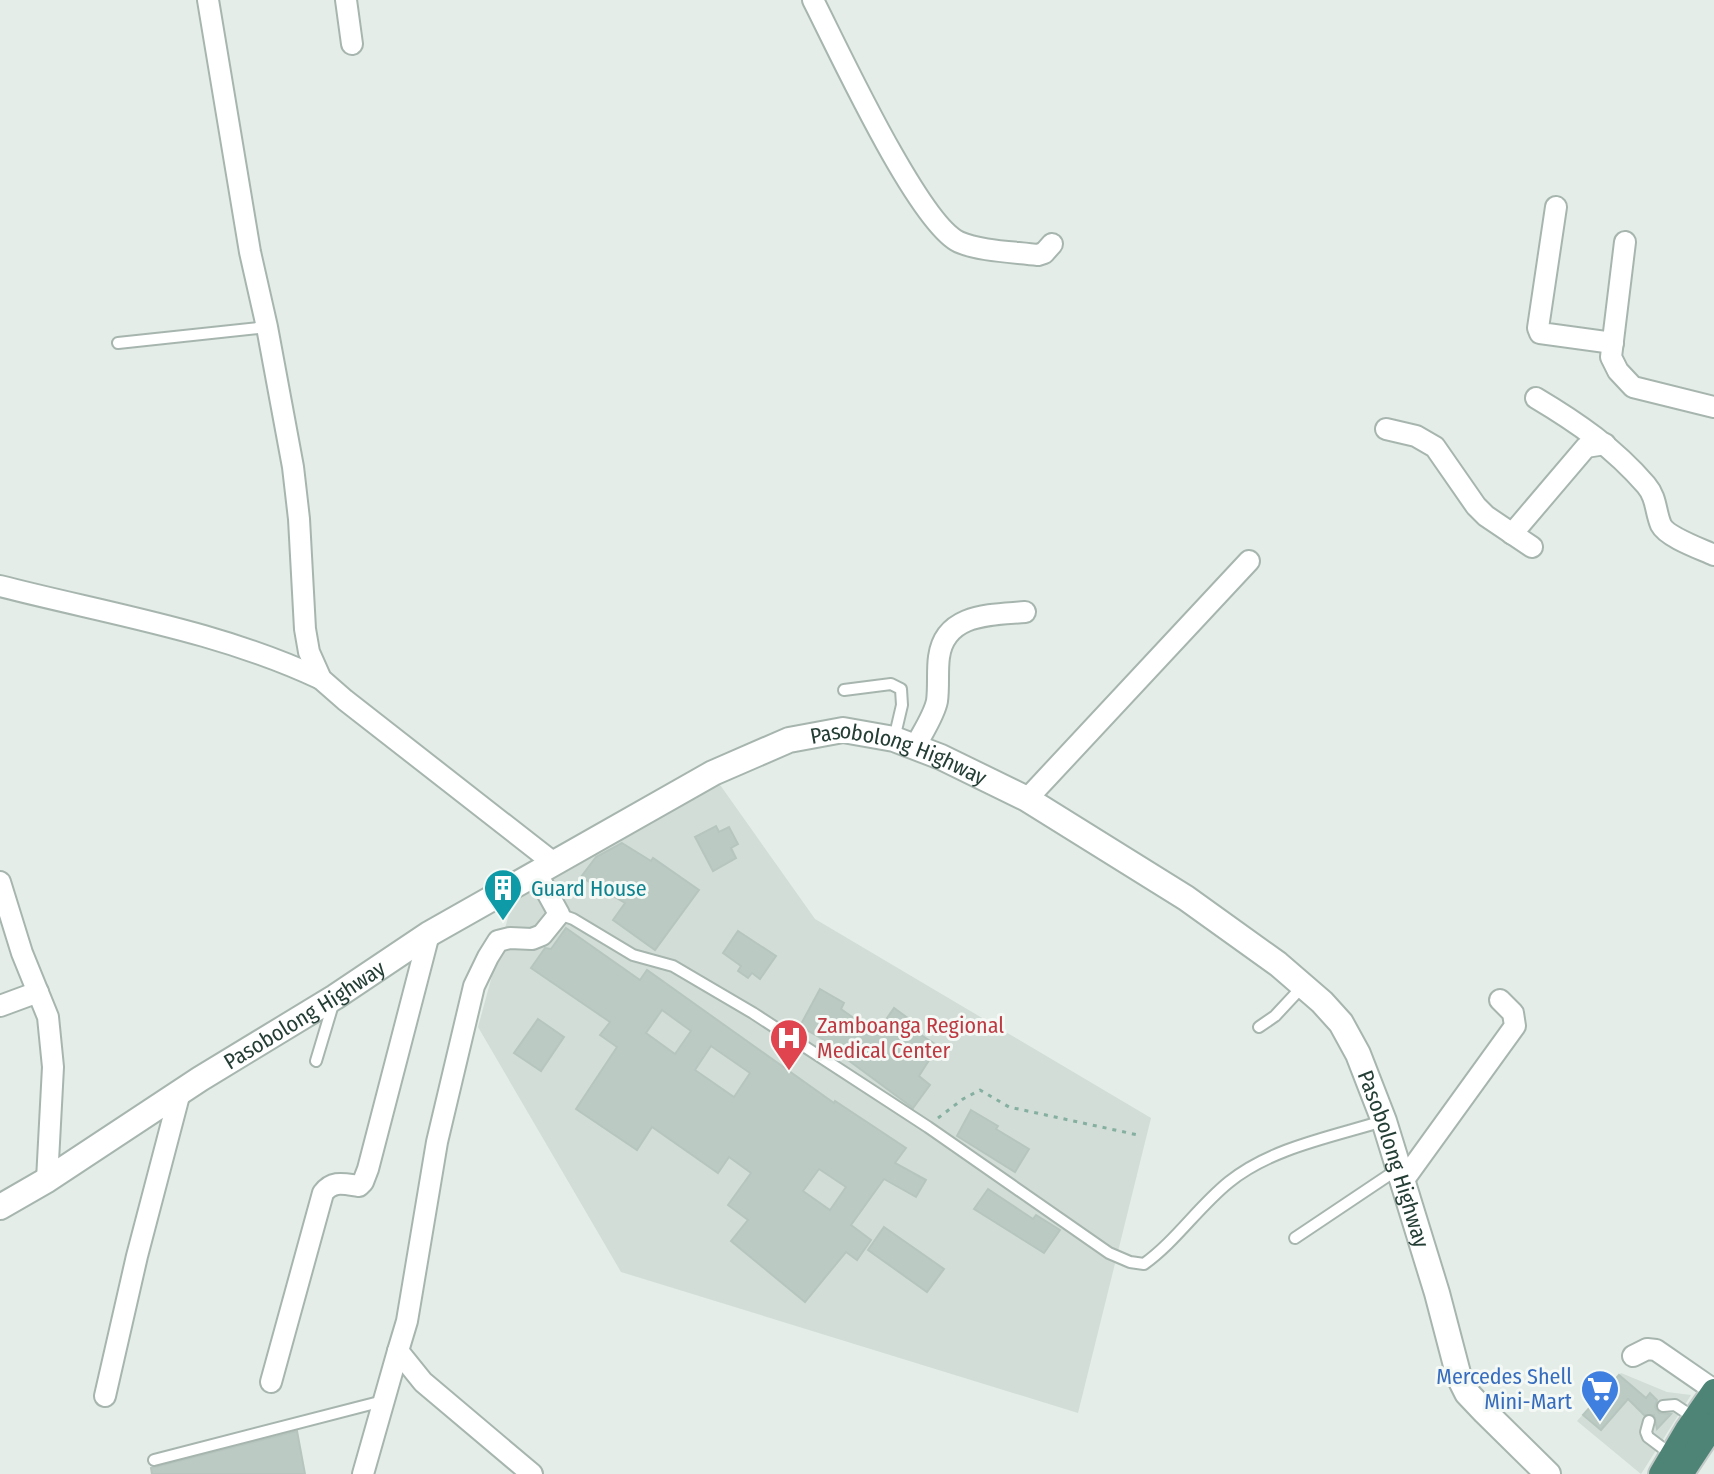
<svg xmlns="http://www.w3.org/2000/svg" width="1714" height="1474" font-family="'Fira Sans Condensed',sans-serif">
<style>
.built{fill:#d2ddd7}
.building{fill:#bccac4;stroke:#b6c6bf;stroke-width:2;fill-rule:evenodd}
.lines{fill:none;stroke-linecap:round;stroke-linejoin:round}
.service-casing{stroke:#a7b5af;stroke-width:14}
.minor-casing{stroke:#a7b5af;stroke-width:24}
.tertiary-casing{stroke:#a7b5af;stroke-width:28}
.trunk-casing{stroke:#c2c9c7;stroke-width:28}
.path{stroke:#85afa0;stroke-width:3;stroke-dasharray:4 6;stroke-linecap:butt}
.service{stroke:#fff;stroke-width:10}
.minor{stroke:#fff;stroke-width:20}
.tertiary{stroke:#fff;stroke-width:24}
.trunk{stroke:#4e8476;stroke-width:24}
.labels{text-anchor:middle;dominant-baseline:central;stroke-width:6;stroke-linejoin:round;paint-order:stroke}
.street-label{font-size:22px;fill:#243e36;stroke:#f4f9f6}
.culture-label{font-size:22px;fill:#0d838f;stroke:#f4f9f6;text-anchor:start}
.health-label{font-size:22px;fill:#be3a42;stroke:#f4f9f6;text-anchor:start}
.shop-label{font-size:22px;fill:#366cbe;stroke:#f4f9f6;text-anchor:end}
</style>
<rect width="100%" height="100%" fill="#e4ede8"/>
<g class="built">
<path d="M 718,782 L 815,919 L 1151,1118 L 1078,1413 L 621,1272 L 478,1027 L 515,892 Z"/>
<path d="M 1621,1373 L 1667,1392 L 1691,1395 L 1641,1474 L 1577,1421 Z"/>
</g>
<g class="building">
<path d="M 716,826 L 719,832 L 729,827 L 738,844 L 731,848 L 736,858 L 713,871 L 695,837 Z"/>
<path d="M 622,843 L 651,861 L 653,858 L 699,890 L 655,950 L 613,920 L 625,903 L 581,877 L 596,857 Z"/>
<path d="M 566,928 L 640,980 L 647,970 L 834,1103 L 835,1101 L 906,1148 L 895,1163 L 926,1180 L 916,1197 L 884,1179 L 851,1225 L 871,1240 L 857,1260 L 846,1252 L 805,1302 L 731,1241 L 748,1220 L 728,1205 L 751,1173 L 729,1157 L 718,1173 L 652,1127 L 637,1150 L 576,1109 L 617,1047 L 600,1035 L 610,1022 L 531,968 L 545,948 L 551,949 ZM 662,1010 L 691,1031 L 675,1054 L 646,1033 ZM 711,1046 L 750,1073 L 734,1097 L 695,1070 ZM 819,1169 L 846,1187 L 830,1210 L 803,1191 Z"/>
<path d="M 738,931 L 776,956 L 760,979 L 752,973 L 748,978 L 738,971 L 741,966 L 723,953 Z"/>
<path d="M 820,989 L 844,1003 L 841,1009 L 876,1034 L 894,1008 L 916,1024 L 912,1029 L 938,1046 L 919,1076 L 930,1085 L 913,1108 L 829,1046 L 831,1044 L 800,1026 Z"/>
<path d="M 538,1019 L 564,1037 L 541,1071 L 514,1053 Z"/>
<path d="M 971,1110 L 998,1126 L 996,1129 L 1029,1149 L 1015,1172 L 957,1136 Z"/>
<path d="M 988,1189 L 1033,1219 L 1036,1215 L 1060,1230 L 1044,1253 L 974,1209 Z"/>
<path d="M 884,1227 L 944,1269 L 927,1292 L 868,1250 Z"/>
<path d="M 1619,1375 L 1646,1398 L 1650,1393 L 1657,1400 L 1655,1407 L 1659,1413 L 1671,1414 L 1657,1429 L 1654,1415 L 1644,1415 L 1628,1399 L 1601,1430 L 1583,1415 Z"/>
<path d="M 297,1431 L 305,1474 L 152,1474 L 151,1468 Z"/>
</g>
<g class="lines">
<g class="service-casing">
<g id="service">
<path d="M 118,343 L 267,327"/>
<path d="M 844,690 L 891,684 L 901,689 L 902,705 L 894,739"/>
<path d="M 559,914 L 573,919 L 633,955 L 673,966 L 753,1013 L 928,1127 L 1109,1253 L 1130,1262 L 1144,1264 C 1176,1241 1198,1207 1229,1182 C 1271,1148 1331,1137 1383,1121"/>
<path d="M 1259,1027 L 1275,1016 L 1302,987"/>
<path d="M 316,1061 L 334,1001"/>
<path d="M 1295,1238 L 1398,1169"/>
<path d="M 1663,1406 L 1675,1405 L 1696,1419"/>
<path d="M 1649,1421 L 1646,1432 L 1648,1437 L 1672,1455"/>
<path d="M 154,1460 L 383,1401"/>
</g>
</g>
<g class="minor-casing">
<g id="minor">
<path d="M 208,0 L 250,252 L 267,327 L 293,467 L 299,519 L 305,629 L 309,652 L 321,679 L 345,700 L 555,864"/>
<path d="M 346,0 L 352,44"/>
<path d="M 813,0 C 837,47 918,223 959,242 C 979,251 1015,252 1038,255 L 1044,253 L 1052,244"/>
<path d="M 1556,207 L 1538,328 L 1540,333 L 1613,343"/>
<path d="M 1625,242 L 1611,357 L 1618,371 L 1633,387 L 1714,407"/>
<path d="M 1536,398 C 1578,423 1614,448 1646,485 C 1657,498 1655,511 1661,525 C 1667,537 1701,549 1714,555"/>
<path d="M 1386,429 L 1416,436 L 1435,447 L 1476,506 L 1486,516 L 1532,547"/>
<path d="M 1512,534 L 1586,447 L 1605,444"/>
<path d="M 0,586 C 109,614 219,631 321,679"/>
<path d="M 915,747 C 922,733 934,716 937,701 C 939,686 937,671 939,657 C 945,613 991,615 1025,612"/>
<path d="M 1027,799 L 1249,561"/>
<path d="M 0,882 L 22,953 L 48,1017 L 53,1067 L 47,1180"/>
<path d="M 0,1006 L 38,992"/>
<path d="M 1403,1181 L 1515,1026 L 1513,1013 L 1500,1000"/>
<path d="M 1633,1356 L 1647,1349 L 1656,1350 L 1714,1390"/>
<path d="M 271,1382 L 323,1193 C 333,1180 344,1184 359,1186 L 363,1182 L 368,1169 L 429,934"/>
<path d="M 105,1396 L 137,1256 L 180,1092"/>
<path d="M 363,1474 L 398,1351"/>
<path d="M 532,1474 L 423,1382 L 398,1351 L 407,1321 L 437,1142 L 474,986 L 488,957 L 498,941 L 510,938 L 532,939 L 542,935 L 559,914 L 537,874"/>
</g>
</g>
<g class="tertiary-casing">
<g id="tertiary">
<path id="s1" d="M 0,1207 L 47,1180 L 200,1079 L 335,997 L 429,934 L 713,773 L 789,740 L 843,730 L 894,739 L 941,757 L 1027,799 L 1186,898 L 1278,964 L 1322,1002 L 1341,1023 L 1358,1054 L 1384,1121 L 1437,1293 L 1459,1377 L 1467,1393 L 1485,1412 L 1548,1474"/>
</g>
</g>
<g class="trunk-casing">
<g id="trunk">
<path d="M 1661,1474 L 1687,1430 L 1714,1391"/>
<path d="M 1681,1474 L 1714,1424"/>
</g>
</g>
<path class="path" d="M 938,1118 L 963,1099 L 980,1090 L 1009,1107 L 1138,1135"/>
<use href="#service" class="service"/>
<use href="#minor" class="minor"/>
<use href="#tertiary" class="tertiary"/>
<use href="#trunk" class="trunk"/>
</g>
<defs>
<g id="building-pin" transform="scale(2)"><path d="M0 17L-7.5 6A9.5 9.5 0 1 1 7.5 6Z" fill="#0f9aa8" stroke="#f4f9f6"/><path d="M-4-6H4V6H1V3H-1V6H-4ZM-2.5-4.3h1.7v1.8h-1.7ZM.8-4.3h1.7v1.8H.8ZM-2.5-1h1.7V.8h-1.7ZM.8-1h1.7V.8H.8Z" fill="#fff"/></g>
<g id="hospital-pin" transform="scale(2)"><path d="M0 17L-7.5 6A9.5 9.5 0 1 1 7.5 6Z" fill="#e0444e" stroke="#f4f9f6"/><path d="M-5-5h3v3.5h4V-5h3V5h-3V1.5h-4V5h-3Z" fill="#fff"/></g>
<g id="supermarket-pin" transform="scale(2)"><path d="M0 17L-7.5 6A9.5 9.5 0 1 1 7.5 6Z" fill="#3f7fe0" stroke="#f4f9f6"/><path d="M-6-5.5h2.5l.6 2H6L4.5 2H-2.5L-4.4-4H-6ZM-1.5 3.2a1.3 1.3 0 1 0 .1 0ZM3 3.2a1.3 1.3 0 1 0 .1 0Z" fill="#fff"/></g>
</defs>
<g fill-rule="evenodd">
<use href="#building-pin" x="503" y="888"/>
<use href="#hospital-pin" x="789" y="1038"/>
<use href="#supermarket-pin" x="1600" y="1389"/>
</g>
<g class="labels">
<g class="street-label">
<text stroke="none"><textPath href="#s1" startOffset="1032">Pasobolong Highway</textPath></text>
<text stroke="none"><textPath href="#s1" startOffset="360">Pasobolong Highway</textPath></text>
<text stroke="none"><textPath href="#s1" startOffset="1704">Pasobolong Highway</textPath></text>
</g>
<g class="culture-label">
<text x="531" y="888">Guard House</text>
</g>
<g class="health-label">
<text x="817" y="1025">Zamboanga Regional<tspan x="817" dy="25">Medical Center</tspan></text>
</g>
<g class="shop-label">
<text x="1572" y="1376">Mercedes Shell<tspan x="1572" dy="25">Mini-Mart</tspan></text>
</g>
</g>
</svg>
